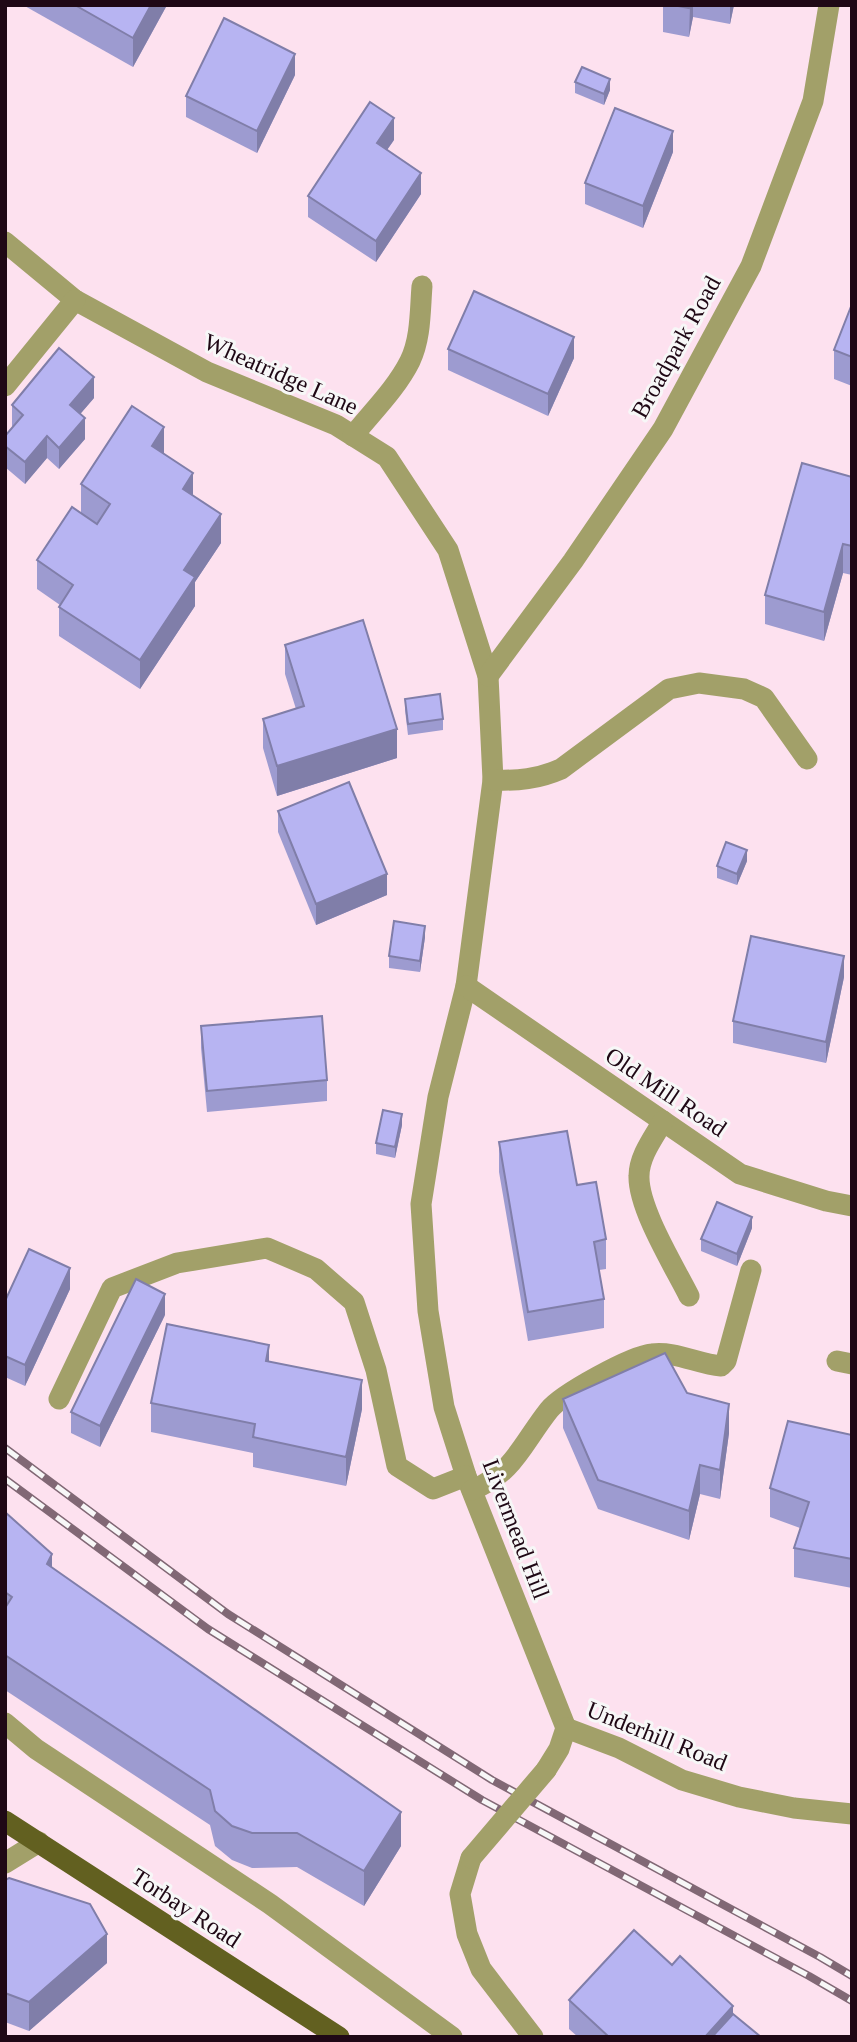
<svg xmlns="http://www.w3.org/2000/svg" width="857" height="2042" font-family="Georgia,serif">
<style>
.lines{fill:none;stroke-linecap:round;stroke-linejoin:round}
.minor{stroke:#a2a069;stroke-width:21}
.major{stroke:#626020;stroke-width:21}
.rail-casing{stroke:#816875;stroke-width:8}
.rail{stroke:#f7f7f7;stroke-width:5;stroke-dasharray:16;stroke-linecap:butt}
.minor-bridge{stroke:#a2a069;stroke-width:21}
.wall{fill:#9d9bd0}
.shaded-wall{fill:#807ea9}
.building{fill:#b7b4f2;stroke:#807ea9;stroke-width:2}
.labels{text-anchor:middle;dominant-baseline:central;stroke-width:6;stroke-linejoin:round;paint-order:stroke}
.street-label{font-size:24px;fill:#1f0815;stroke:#f7f7f7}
</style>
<rect width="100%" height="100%" fill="#fde1ef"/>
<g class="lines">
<g class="minor">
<path d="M 5,242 L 75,300 L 207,372 L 336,425 L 387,457 L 448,550 L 488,676 L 493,780 L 466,986 L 438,1097 L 421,1204 L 428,1311 L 444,1407 L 466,1476 L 566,1728 L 559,1749 L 546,1770"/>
<path d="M 5,386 L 75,300"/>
<path d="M 353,436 C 372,412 396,389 410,361 C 421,338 420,311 422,286"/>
<path d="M 488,676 L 573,561 L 663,429 L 751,266 L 813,101 L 829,5"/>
<path d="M 493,780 C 518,781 538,779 561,769 L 669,689 L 699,683 L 744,689 L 764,698 L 807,759"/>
<path d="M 466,986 L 740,1174 L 826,1201 L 852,1206"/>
<path d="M 663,1121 C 654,1137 639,1156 639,1176 C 638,1208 674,1266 689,1296"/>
<path d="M 837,1361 L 852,1364"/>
<path d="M 59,1399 L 112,1288 L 177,1263 L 267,1248 L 316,1269 L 354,1302 L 376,1370 L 397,1466 L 433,1489 L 466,1476"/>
<path d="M 472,1490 C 514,1473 522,1444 549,1410 C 562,1394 631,1356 652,1354 C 675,1351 698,1364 721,1366 L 726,1361 L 751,1270"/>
<path d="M 5,1723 L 36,1749 L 270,1904 L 452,2037"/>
<path d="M 566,1728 L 619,1748 L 682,1780 L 739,1797 L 794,1808 L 852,1814"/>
<path d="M 471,1858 L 460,1894 L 467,1934 L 481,1969 L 533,2037"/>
<path d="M 5,1863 L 39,1842"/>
</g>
<path class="major" d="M 5,1821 L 339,2037"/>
<g class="rail-casing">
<g id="rail">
<path d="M 5,1448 L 228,1614 L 492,1780 L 820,1957 L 852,1976"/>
<path d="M 5,1479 L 208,1629 L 482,1800 L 809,1976 L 852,2001"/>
</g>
</g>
<use href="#rail" class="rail"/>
<path class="minor-bridge" d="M 471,1858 L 546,1770"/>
</g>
<g class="wall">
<path d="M 23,5 L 167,5 L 133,67 Z"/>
<path d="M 663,5 L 734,5 L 730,24 L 693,17 L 689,37 L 663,32 Z"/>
<path d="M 295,75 L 257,153 L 186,117 L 186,96 Z"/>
<path d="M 575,82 L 610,90 L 604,105 L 575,93 Z"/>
<path d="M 394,140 L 387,150 L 421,194 L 376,262 L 308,217 L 308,196 Z"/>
<path d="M 673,152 L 643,228 L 585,204 L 585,183 Z"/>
<path d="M 852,304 L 852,386 L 834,379 L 834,350 Z"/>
<path d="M 448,349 L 574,358 L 548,416 L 448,370 Z"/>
<path d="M 94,398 L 80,414 L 85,439 L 59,469 L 47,458 L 25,484 L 5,467 L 5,436 L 13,427 L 12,426 L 12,405 Z"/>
<path d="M 164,454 L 193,495 L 221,543 L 195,582 L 195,606 L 140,689 L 59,636 L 59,607 L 60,605 L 37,589 L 37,560 L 81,513 L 81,484 Z"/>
<path d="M 852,477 L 852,575 L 843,573 L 824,641 L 765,624 L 765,595 Z"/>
<path d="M 285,645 L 397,758 L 277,796 L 263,748 L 263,719 L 296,709 L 285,674 Z"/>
<path d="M 405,699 L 443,719 L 443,730 L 408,735 L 405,710 Z"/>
<path d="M 278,811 L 387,895 L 316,925 L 278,832 Z"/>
<path d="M 747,861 L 737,885 L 717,878 L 717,866 Z"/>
<path d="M 425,937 L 420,972 L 389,968 L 389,956 Z"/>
<path d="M 844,977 L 826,1063 L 733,1043 L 733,1021 Z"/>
<path d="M 201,1026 L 327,1080 L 327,1101 L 207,1112 L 201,1048 Z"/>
<path d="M 402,1125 L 395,1158 L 376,1154 L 376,1143 Z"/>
<path d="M 499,1142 L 577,1185 L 606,1239 L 606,1269 L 599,1270 L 604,1299 L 604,1328 L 528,1341 L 499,1172 Z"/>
<path d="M 752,1228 L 737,1266 L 701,1251 L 701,1239 Z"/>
<path d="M 70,1289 L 25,1386 L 5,1377 L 5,1301 Z"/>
<path d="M 165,1315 L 100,1447 L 71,1433 L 71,1412 Z"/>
<path d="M 269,1361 L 362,1409 L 346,1486 L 253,1467 L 253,1453 L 151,1432 L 151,1403 Z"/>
<path d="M 687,1393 L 729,1433 L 720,1499 L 700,1494 L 689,1540 L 598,1509 L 563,1428 L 563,1399 Z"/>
<path d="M 852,1435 L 852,1588 L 794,1577 L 794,1548 L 800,1528 L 770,1517 L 770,1488 Z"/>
<path d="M 5,1512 L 52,1567 L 401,1846 L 364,1906 L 297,1867 L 252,1868 L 232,1860 L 215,1846 L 210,1825 L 5,1690 Z"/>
<path d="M 5,1880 L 107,1963 L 29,2031 L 5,2022 Z"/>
<path d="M 672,1965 L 761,2037 L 578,2037 L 569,2029 L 569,2000 Z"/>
</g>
<g class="shaded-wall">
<path d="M 151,5 L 167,5 L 133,67 L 133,38 Z"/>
<path d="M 690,5 L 693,5 L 693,17 L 689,37 Z"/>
<path d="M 730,5 L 734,5 L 730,24 Z"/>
<path d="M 295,54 L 295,75 L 257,153 L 257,131 Z"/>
<path d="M 610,79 L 610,90 L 604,105 L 604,94 Z"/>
<path d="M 394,118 L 394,140 L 377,164 L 377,143 Z"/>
<path d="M 673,131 L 673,152 L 643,228 L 643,206 Z"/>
<path d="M 421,173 L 421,194 L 376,262 L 376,241 Z"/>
<path d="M 574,337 L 574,358 L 548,416 L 548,394 Z"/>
<path d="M 94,377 L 94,398 L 70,426 L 70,405 Z"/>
<path d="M 85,418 L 85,439 L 59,469 L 59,448 Z"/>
<path d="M 164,427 L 164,456 L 152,446 Z"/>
<path d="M 47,436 L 47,458 L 25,484 L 25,462 Z"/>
<path d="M 193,473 L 193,502 L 183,489 Z"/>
<path d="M 221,514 L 221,543 L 195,582 L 195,606 L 140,689 L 140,660 L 184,570 Z"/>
<path d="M 843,544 L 843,573 L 824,641 L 824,612 Z"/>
<path d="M 397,729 L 397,758 L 277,796 L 277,766 Z"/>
<path d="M 747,850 L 747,861 L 737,885 L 737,874 Z"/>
<path d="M 387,874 L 387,895 L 316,925 L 316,904 Z"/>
<path d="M 425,926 L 425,937 L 420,972 L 420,961 Z"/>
<path d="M 844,956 L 844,977 L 826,1063 L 826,1042 Z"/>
<path d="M 402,1114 L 402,1125 L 395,1158 L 395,1147 Z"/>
<path d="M 752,1217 L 752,1228 L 737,1266 L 737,1254 Z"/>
<path d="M 70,1268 L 70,1289 L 25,1386 L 25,1365 Z"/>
<path d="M 165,1294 L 165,1315 L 100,1447 L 100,1426 Z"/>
<path d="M 269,1345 L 269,1374 L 266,1361 Z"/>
<path d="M 362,1380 L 362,1409 L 346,1486 L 346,1457 Z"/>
<path d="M 729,1404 L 729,1433 L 720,1499 L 720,1470 Z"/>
<path d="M 700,1465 L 700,1494 L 689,1540 L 689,1511 Z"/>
<path d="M 52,1554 L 52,1588 L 47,1564 Z"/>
<path d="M 401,1812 L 401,1846 L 364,1906 L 364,1871 Z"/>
<path d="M 107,1934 L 107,1963 L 29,2031 L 29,2002 Z"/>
<path d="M 733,2006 L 733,2035 L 732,2037 L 705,2037 Z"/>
</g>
<g class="building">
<path d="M 75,5 L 151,5 L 133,38 Z"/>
<path d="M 673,5 L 690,5 L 689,8 Z"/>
<path d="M 224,18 L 295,54 L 257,131 L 186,96 Z"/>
<path d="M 582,67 L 610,79 L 604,94 L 575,82 Z"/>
<path d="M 370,102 L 394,118 L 377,143 L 421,173 L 376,241 L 308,196 Z"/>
<path d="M 615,108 L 673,131 L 643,206 L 585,183 Z"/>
<path d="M 474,291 L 574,337 L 548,394 L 448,349 Z"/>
<path d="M 852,304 L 852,357 L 834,350 Z"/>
<path d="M 59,348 L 94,377 L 70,405 L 85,418 L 59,448 L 47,436 L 25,462 L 5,446 L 5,436 L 23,415 L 12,405 Z"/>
<path d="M 132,406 L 164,427 L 152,446 L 193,473 L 183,489 L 221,514 L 184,570 L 195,577 L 140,660 L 59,607 L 73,585 L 37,560 L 72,507 L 97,524 L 110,504 L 81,484 Z"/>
<path d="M 802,463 L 852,477 L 852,546 L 843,544 L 824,612 L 765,595 Z"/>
<path d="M 363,620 L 397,729 L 277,766 L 263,719 L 304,706 L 285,645 Z"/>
<path d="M 440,694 L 443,719 L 408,724 L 405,699 Z"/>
<path d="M 349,782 L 387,874 L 316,904 L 278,811 Z"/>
<path d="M 726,842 L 747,850 L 737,874 L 717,866 Z"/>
<path d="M 394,921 L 425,926 L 420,961 L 389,956 Z"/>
<path d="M 751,936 L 844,956 L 826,1042 L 733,1021 Z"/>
<path d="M 322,1016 L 327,1080 L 207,1091 L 201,1026 Z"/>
<path d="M 383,1110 L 402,1114 L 395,1147 L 376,1143 Z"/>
<path d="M 567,1131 L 577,1185 L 596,1182 L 606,1239 L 594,1242 L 604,1299 L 528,1312 L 499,1142 Z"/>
<path d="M 717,1202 L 752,1217 L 737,1254 L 701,1239 Z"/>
<path d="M 29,1249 L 70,1268 L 25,1365 L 5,1356 L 5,1301 Z"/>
<path d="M 136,1279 L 165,1294 L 100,1426 L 71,1412 Z"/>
<path d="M 167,1324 L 269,1345 L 266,1361 L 362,1380 L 346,1457 L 253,1437 L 255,1424 L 151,1403 Z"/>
<path d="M 665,1353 L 687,1393 L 729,1404 L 720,1470 L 700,1465 L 689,1511 L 598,1480 L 563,1399 Z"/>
<path d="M 788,1421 L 852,1435 L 852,1559 L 794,1548 L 809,1502 L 770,1488 Z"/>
<path d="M 5,1512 L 52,1554 L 47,1564 L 401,1812 L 364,1871 L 297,1833 L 252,1833 L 232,1826 L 215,1811 L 210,1790 L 5,1655 L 5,1608 L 12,1597 L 5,1592 Z"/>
<path d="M 9,1878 L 90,1904 L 107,1934 L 29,2002 L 5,1993 L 5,1880 Z"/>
<path d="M 634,1930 L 672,1965 L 680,1956 L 733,2006 L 705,2037 L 609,2037 L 569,2000 Z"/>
<path d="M 733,2014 L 761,2037 L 712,2037 Z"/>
</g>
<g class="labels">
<g class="street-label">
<text transform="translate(676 347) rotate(-61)">Broadpark Road</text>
<text transform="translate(281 374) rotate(24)">Wheatridge Lane</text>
<text transform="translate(666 1092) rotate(34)">Old Mill Road</text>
<text transform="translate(516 1529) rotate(69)">Livermead Hill</text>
<text transform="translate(657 1736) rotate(22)">Underhill Road</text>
<text transform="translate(186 1908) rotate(33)">Torbay Road</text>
</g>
</g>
<rect width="857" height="2042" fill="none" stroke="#1f0815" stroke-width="14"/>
</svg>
